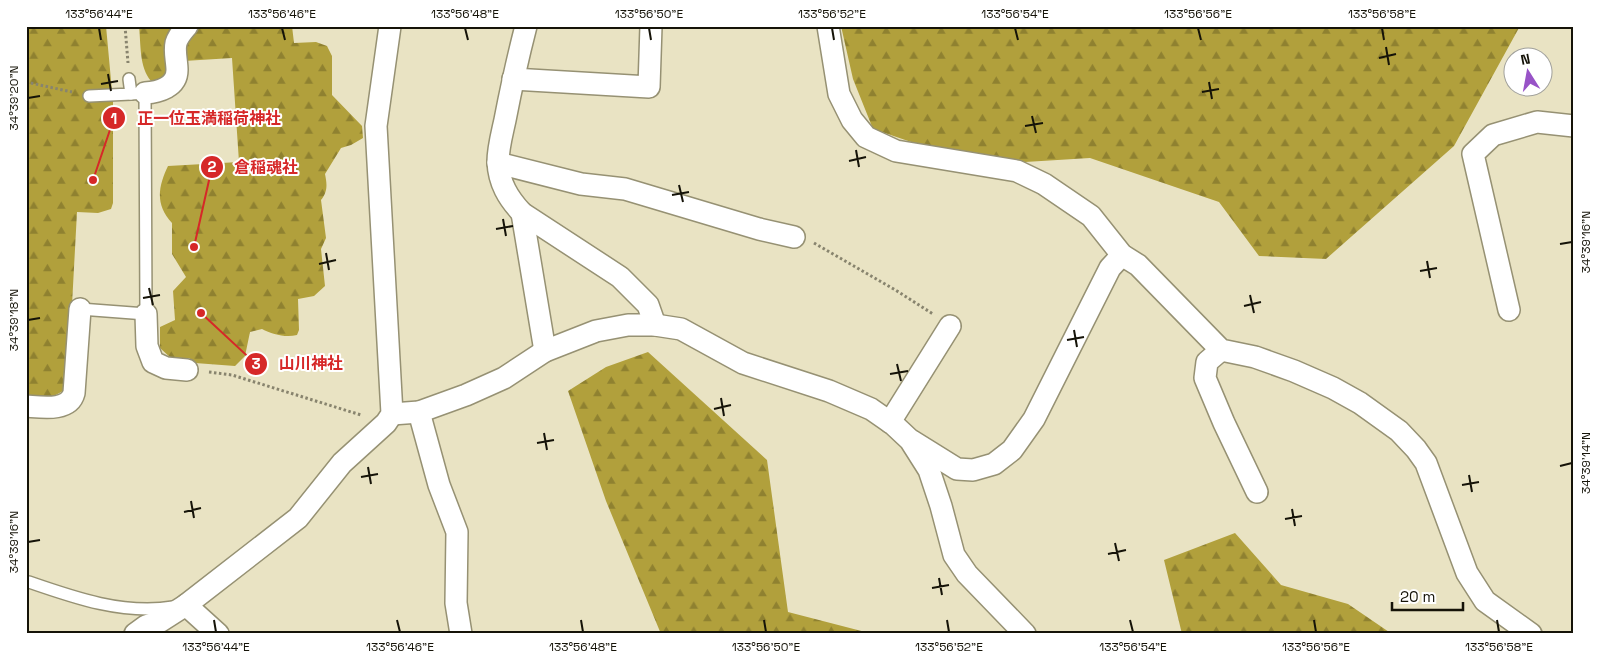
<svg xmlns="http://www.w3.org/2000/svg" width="1600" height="660" font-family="'Space Grotesk','Noto Sans JP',sans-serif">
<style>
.forest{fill:url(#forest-firs)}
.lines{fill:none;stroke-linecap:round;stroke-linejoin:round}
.lane-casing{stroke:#969173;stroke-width:14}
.street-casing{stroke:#969173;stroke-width:24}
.path{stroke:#88846e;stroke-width:3;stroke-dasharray:2.5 2.5;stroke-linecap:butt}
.lane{stroke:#fff;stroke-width:11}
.street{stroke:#fff;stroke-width:21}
.ticks{fill:none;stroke:#151308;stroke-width:2}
.leader{fill:none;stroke:#d62828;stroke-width:2}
.callout-dot{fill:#d62828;stroke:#fff;stroke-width:2}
.mark-label{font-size:15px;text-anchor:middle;font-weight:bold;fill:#fff}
.callout-label{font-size:16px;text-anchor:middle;font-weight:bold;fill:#d62828;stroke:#fff;stroke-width:4;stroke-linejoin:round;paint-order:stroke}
.neatline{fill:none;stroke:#151308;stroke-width:2}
.ticks-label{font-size:12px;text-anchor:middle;fill:#151308}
</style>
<defs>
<pattern id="forest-firs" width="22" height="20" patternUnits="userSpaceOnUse" patternTransform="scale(1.25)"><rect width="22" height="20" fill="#b1a03c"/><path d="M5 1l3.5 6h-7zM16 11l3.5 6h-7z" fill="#8f8130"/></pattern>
</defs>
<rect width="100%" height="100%" fill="#e9e3c3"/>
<g class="forest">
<path d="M 26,26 L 106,26 L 113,102 L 113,203 L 111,209 L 98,213 L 77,212 L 68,379 L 63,391 L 52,397 L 26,400 Z"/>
<path d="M 139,26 L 292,26 L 294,43 L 316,42 L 327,46 L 332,56 L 332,95 L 362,126 L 363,138 L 351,145 L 341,148 L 325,174 C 327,184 328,191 321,200 L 326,238 L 321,249 L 325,286 L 314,296 L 298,299 L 299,330 L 297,335 C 285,338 272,334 262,329 L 250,332 L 245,356 L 235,366 L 195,363 L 189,358 L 172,359 L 160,348 L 160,327 L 175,320 L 173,291 L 186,277 L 172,254 L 172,223 C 155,205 158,187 168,166 L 239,162 L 232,58 L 168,62 C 168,71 166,75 159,81 L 151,81 C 139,67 141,44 139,26 Z"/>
<path d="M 841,26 L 1520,26 L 1454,146 L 1326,259 L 1259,256 L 1219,202 L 1090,158 L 1025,162 L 920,145 L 873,129 L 853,79 Z"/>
<path d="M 648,352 L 767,460 L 788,612 L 873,634 L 661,634 L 606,501 L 568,391 L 606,367 Z"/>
<path d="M 1235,533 L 1281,585 L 1348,604 L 1392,634 L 1182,634 L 1164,560 Z"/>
</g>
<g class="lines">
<g class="lane-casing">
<g id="lane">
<path d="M 89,96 L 131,94 L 129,79"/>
<path d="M 80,309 L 146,314 L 145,93 L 131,94"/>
<path d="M 29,582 C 75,598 124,615 173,607"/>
</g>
</g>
<g class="street-casing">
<g id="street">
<path d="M 526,26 C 518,57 511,89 505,120 C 502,134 498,148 498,162 C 499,183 508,198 522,213 L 620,277 L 648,305 L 655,325"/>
<path d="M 828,26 L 839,94 L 852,120 L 866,137 L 896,151 L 1017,171 L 1044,184 L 1091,216 L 1122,255 L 1138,265 L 1221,350 L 1255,357 L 1294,371 L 1333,388 L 1360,403 L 1399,431 L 1416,449 L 1426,463 L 1467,573 L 1485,601 L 1531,634"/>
<path d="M 513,79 L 649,87 L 651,26"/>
<path d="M 145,93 C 159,92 177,87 177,70 C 177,61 174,52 176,43 C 178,36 182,32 187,26"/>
<path d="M 498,163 L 581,184 L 625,189 L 759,229 L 794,237"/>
<path d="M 522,213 L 545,351"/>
<path d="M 1509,310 L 1473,154 L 1493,135 L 1537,122 L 1574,126"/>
<path d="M 146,314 L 147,346 L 153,362 L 166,368 L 187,370"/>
<path d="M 1221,350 L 1207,362 L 1205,378 L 1224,423 L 1257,492"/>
<path d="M 26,406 C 41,407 69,412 74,393 L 80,309"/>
<path d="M 419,412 L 439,485 L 457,532 L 456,603 L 461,634"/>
<path d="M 392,414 L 419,412 L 466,395 L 504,378 L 545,351 L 596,331 L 628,325 L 655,325 L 681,329 L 743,363 L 829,391 L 871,409 L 894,425 L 910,440 L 929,470 L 941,506 L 954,555 L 967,574 L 1025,634"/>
<path d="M 890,422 L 950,326"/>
<path d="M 912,441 L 957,469 L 973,470 L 994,464 L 1012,450 L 1034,419 L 1110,268 L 1122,255"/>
<path d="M 186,605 L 218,634"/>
<path d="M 135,634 L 146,626 L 161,621 L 186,605 L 298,518 L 342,463 L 386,423 L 392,414 L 376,126 L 390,26"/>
</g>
</g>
<g class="path">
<path d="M 125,26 L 128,63"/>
<path d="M 26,82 L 72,92"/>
<path d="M 814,243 L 897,291 L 933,314"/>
<path d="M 209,372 L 232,375 L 361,415"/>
</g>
<use href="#lane" class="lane"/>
<use href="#street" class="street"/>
</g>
<path class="ticks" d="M 99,28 L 101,40M 282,28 L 285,40M 465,28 L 468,40M 649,28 L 651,40M 832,28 L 834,40M 1015,28 L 1018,40M 1198,28 L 1201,40M 1382,28 L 1384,40M 1386,47 L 1389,65M 1379,58 L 1396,54M 108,74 L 111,91M 1209,82 L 1212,99M 101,84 L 118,81M 1202,92 L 1219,89M 28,98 L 40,96M 1032,116 L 1036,133M 1025,126 L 1043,123M 856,150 L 859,167M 849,161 L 866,157M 679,185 L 683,202M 672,195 L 689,192M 503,219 L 506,236M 496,229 L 513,226M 1560,244 L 1572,242M 326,253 L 329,270M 1427,261 L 1430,278M 319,264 L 336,260M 1420,271 L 1437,268M 149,288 L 153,305M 1250,295 L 1254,313M 143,298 L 160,295M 1244,306 L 1261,302M 28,320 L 40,318M 1074,330 L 1077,347M 1067,340 L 1084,337M 897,364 L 901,381M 890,374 L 908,371M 721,398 L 724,416M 714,409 L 731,405M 544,433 L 547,450M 537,443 L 554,440M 1560,466 L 1572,463M 368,467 L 371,484M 1469,475 L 1472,492M 361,477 L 378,474M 1462,485 L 1479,482M 191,501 L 194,518M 1292,509 L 1295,526M 184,512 L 201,508M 1285,519 L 1302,516M 28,542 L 40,540M 1115,543 L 1119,561M 1108,554 L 1126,550M 939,578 L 942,595M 932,588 L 949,585M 214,620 L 216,632M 397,620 L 400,632M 581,620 L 583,632M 764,620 L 766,632M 947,620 L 949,632M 1130,620 L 1133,632M 1314,620 L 1316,632M 1497,620 L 1499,632"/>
<path class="leader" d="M93 180L114 118M194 247L212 167M201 313L256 364"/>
<g class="callout-dot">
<circle cx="93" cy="180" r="5"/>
<circle cx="194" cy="247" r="5"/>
<circle cx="201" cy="313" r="5"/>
<circle cx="114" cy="118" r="12"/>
<circle cx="212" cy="167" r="12"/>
<circle cx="256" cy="364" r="12"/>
</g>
<g class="mark-label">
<text x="114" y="124">1</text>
<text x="212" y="172">2</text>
<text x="256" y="369">3</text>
</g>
<g class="callout-label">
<text x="209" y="124">正一位玉満稲荷神社</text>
<text x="266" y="173">倉稲魂社</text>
<text x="311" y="369">山川神社</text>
</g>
<rect width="1600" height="660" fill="none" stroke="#ffffff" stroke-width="55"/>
<g transform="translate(1528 72) rotate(349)"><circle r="24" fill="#ffffff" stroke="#a1a19c"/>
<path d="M0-4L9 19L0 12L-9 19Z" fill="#9853c7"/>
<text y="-8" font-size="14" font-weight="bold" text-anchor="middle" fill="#151308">N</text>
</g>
<path d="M1392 602v8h71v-8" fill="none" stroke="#151308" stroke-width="2.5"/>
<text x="1400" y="602" font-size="15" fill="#151308" stroke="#ffffff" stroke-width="4" paint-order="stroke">20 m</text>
<rect x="28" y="28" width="1544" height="604" class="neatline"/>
<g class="ticks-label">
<text x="99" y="18">133°56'44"E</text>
<text x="282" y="18">133°56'46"E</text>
<text x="465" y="18">133°56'48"E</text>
<text x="649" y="18">133°56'50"E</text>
<text x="832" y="18">133°56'52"E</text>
<text x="1015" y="18">133°56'54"E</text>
<text x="1198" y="18">133°56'56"E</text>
<text x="1382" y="18">133°56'58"E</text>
<text transform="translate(14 98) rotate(-90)" y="4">34°39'20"N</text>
<text transform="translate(1586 242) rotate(-90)" y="4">34°39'16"N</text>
<text transform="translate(14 320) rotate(-90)" y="4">34°39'18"N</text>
<text transform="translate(1586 463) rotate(-90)" y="4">34°39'14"N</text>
<text transform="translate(14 542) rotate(-90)" y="4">34°39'16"N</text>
<text x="216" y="651">133°56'44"E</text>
<text x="400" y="651">133°56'46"E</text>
<text x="583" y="651">133°56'48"E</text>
<text x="766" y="651">133°56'50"E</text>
<text x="949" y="651">133°56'52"E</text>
<text x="1133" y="651">133°56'54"E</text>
<text x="1316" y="651">133°56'56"E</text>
<text x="1499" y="651">133°56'58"E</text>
</g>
</svg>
